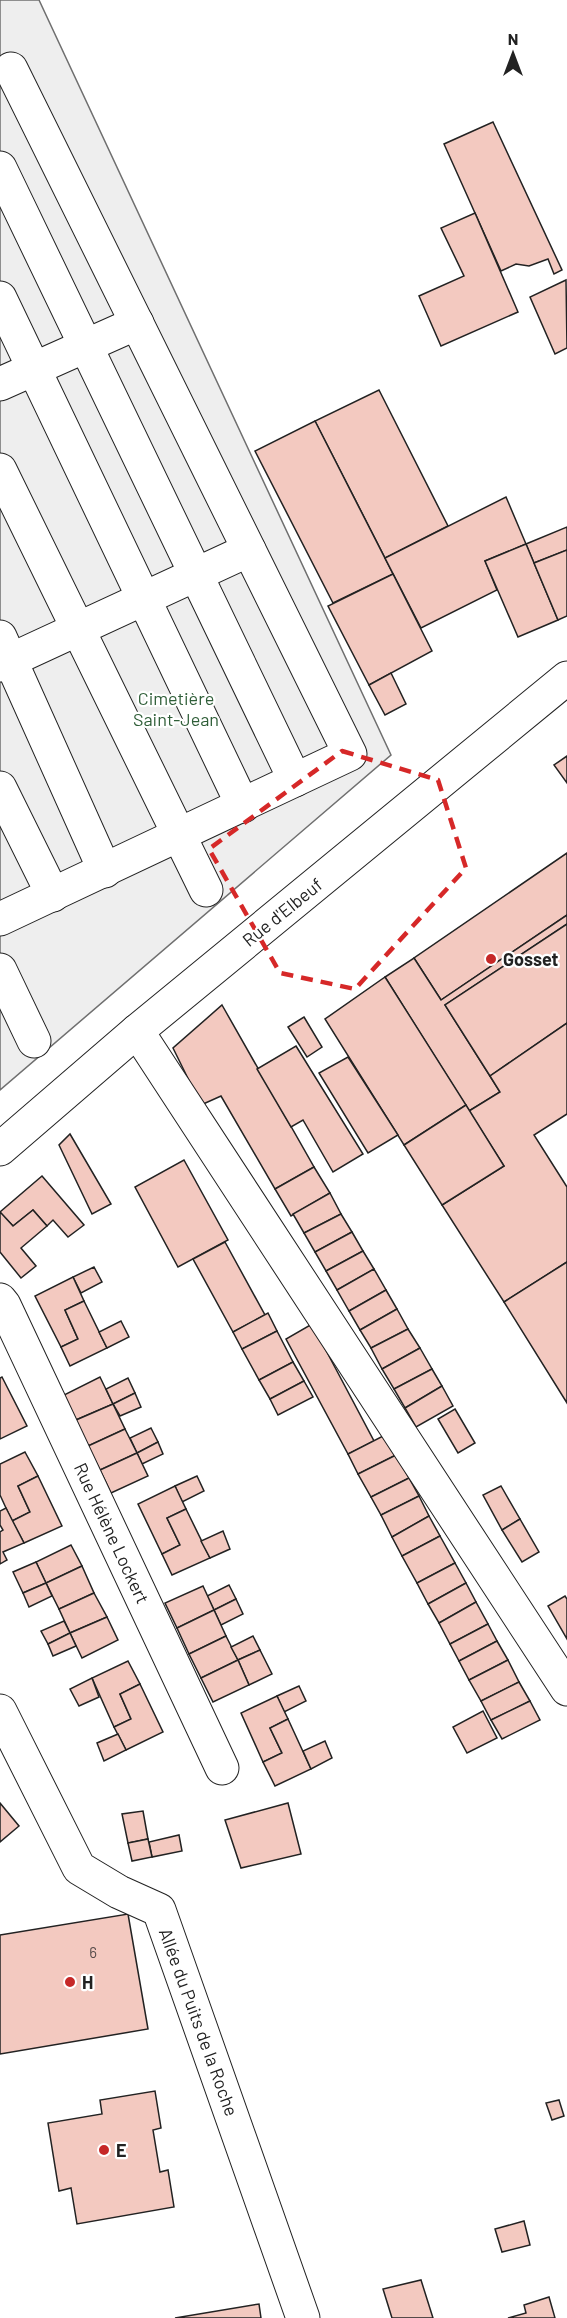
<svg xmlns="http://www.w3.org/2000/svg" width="567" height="2318" font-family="Barlow,sans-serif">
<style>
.green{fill:#eee;stroke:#6f6f6f;stroke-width:1.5}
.building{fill:#f3c9c0;stroke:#222;stroke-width:1.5}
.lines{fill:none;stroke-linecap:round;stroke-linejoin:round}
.minor-casing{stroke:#222;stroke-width:35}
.minor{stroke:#fff;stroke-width:33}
.marked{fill:none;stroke:#d62828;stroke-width:4.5;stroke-dasharray:12 8;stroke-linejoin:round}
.poi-dot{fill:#c62828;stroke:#fff;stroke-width:2}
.labels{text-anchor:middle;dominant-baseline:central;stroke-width:4.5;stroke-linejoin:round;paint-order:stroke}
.number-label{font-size:15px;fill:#564c4a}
.park-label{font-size:18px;fill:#2f5e38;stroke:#fff}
.street-label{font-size:18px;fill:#222;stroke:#fff}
.poi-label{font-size:18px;font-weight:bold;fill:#222;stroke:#fff;text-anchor:start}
</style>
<rect width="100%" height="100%" fill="#fff"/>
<path class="green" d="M 0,0 L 39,0 L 391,755 L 0,1090 Z"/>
<g class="building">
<path d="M 493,122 L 562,270 L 554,274 L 548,259 L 529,266 L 516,264 L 501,271 L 444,144 Z"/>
<path d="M 475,213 L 518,312 L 441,346 L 419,296 L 464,276 L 441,228 Z"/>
<path d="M 566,280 L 567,348 L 555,354 L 530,297 Z"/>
<path d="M 379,390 L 448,526 L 385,558 L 315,421 Z"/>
<path d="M 315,421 L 393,574 L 333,603 L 255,451 Z"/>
<path d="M 506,497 L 526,544 L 485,561 L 497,590 L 421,628 L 385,558 Z"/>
<path d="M 567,527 L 567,550 L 534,563 L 526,544 Z"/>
<path d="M 526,544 L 558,620 L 518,637 L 485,561 Z"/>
<path d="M 567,550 L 567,616 L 558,620 L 534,563 Z"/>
<path d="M 393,574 L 432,651 L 369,685 L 328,606 Z"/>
<path d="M 391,673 L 406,704 L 385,715 L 369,685 Z"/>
<path d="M 567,756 L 567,783 L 554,765 Z"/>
<path d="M 567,853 L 567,915 L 441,1000 L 414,958 Z"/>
<path d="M 567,915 L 567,924 L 445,1005 L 500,1092 L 469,1111 L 385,977 L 414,958 L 441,1000 Z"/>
<path d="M 567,924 L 567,1023 L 490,1076 L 445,1005 Z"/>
<path d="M 385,977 L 466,1105 L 404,1145 L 325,1019 Z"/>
<path d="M 222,1005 L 314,1167 L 275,1189 L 221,1096 L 201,1105 L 173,1048 Z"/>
<path d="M 304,1017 L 322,1047 L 307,1057 L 288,1027 Z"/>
<path d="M 567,1023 L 567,1114 L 534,1135 L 567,1187 L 567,1262 L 504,1302 L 442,1205 L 504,1166 L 469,1111 L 500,1092 L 490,1076 Z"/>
<path d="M 296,1046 L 363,1154 L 333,1172 L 303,1120 L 291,1127 L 257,1069 Z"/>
<path d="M 348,1057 L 398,1135 L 368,1153 L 319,1073 Z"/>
<path d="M 466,1105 L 504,1166 L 442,1205 L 404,1145 Z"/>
<path d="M 70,1134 L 111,1204 L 92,1214 L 59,1145 Z"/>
<path d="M 184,1160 L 228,1240 L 178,1267 L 135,1187 Z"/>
<path d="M 314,1167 L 330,1193 L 291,1216 L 275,1189 Z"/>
<path d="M 42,1176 L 84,1225 L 68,1237 L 53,1220 L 47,1226 L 33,1210 L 13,1226 L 0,1212 Z"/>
<path d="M 330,1193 L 341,1214 L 304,1233 L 293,1214 Z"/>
<path d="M 33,1210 L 47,1226 L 21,1248 L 36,1266 L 21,1278 L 0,1252 L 0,1212 L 13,1226 Z"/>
<path d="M 341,1214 L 352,1232 L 315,1252 L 304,1233 Z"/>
<path d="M 352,1232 L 363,1251 L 326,1271 L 315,1252 Z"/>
<path d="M 225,1242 L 265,1315 L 233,1332 L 193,1259 Z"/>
<path d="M 363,1251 L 374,1269 L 337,1290 L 326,1271 Z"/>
<path d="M 567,1262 L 567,1403 L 504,1302 Z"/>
<path d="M 94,1267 L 102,1282 L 81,1293 L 73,1277 Z"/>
<path d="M 374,1269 L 386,1290 L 349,1311 L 337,1290 Z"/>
<path d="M 73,1277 L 84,1301 L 65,1310 L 78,1339 L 61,1347 L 35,1296 Z"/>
<path d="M 386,1290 L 397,1309 L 360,1330 L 349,1311 Z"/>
<path d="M 84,1301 L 107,1348 L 70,1366 L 61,1347 L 78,1339 L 65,1310 Z"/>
<path d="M 397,1309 L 408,1329 L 371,1348 L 360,1330 Z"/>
<path d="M 268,1313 L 277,1331 L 242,1349 L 233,1332 Z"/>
<path d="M 121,1321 L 129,1337 L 107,1348 L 99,1332 Z"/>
<path d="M 312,1324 L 374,1441 L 348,1454 L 286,1339 Z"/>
<path d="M 408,1329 L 420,1348 L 382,1369 L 371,1348 Z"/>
<path d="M 277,1331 L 293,1362 L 259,1380 L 242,1349 Z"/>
<path d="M 420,1348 L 432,1369 L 394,1389 L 382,1369 Z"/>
<path d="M 293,1362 L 304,1381 L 270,1399 L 259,1380 Z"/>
<path d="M 432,1369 L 442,1386 L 405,1408 L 394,1389 Z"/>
<path d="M 2,1377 L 27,1426 L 0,1439 L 0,1378 Z"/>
<path d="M 100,1377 L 113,1404 L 76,1420 L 64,1395 Z"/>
<path d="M 128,1378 L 135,1393 L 113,1404 L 106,1389 Z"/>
<path d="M 304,1381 L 313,1397 L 278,1415 L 270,1399 Z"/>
<path d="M 442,1386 L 453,1406 L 416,1427 L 405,1408 Z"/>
<path d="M 135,1393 L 141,1407 L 120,1416 L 113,1404 Z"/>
<path d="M 113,1404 L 125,1429 L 88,1446 L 76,1420 Z"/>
<path d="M 455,1409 L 475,1443 L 458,1453 L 438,1419 Z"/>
<path d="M 151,1428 L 158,1442 L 137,1453 L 130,1438 Z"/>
<path d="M 125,1429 L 137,1453 L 100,1470 L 88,1446 Z"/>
<path d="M 385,1435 L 396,1455 L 358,1474 L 348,1454 Z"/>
<path d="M 158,1442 L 163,1454 L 142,1464 L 137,1453 Z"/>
<path d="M 25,1452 L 38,1476 L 18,1486 L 30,1512 L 12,1521 L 0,1495 L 0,1464 Z"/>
<path d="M 137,1453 L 148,1476 L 111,1493 L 100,1470 Z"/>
<path d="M 396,1455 L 409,1478 L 371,1497 L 358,1474 Z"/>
<path d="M 38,1476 L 62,1526 L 24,1543 L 12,1521 L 30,1512 L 18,1486 Z"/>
<path d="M 197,1476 L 204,1491 L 182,1502 L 175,1486 Z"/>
<path d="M 409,1478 L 419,1496 L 381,1515 L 371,1497 Z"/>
<path d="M 175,1486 L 186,1509 L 167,1518 L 180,1545 L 162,1554 L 138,1504 Z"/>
<path d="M 501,1486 L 520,1519 L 502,1530 L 483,1495 Z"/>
<path d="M 419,1496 L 429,1516 L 392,1537 L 381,1515 Z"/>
<path d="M 6,1508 L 24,1543 L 3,1552 L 7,1560 L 0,1564 L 0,1532 L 3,1530 L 0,1525 L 0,1511 Z"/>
<path d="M 186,1509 L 210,1558 L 172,1575 L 162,1554 L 180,1545 L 167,1518 Z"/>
<path d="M 429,1516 L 440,1536 L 402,1556 L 392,1537 Z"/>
<path d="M 520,1519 L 539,1552 L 522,1562 L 502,1530 Z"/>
<path d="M 223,1531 L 230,1549 L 210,1558 L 201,1541 Z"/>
<path d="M 440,1536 L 455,1563 L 417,1583 L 402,1556 Z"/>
<path d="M 71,1545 L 82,1566 L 46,1583 L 36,1562 Z"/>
<path d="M 36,1562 L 46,1583 L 23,1593 L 13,1572 Z"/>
<path d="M 455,1563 L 466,1583 L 428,1604 L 417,1583 Z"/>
<path d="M 82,1566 L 94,1593 L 59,1609 L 46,1583 Z"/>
<path d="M 46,1583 L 52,1596 L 29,1607 L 23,1593 Z"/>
<path d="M 466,1583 L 476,1602 L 439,1623 L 428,1604 Z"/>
<path d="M 229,1585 L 236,1599 L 214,1610 L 207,1596 Z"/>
<path d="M 203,1586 L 214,1610 L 177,1628 L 165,1603 Z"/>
<path d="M 94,1593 L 107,1617 L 70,1633 L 59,1609 Z"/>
<path d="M 565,1596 L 567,1599 L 567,1639 L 548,1606 Z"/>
<path d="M 236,1599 L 243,1614 L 221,1625 L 214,1610 Z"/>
<path d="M 476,1602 L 488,1624 L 450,1644 L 439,1623 Z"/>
<path d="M 214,1610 L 226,1636 L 189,1654 L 177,1628 Z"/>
<path d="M 107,1617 L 118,1640 L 82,1658 L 70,1633 Z"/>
<path d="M 64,1621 L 70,1633 L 48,1644 L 41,1631 Z"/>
<path d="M 488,1624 L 497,1641 L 459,1661 L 450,1644 Z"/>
<path d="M 70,1633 L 76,1646 L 53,1656 L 48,1644 Z"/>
<path d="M 226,1636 L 238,1660 L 201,1678 L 189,1654 Z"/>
<path d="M 253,1636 L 260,1650 L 238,1660 L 231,1647 Z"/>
<path d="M 497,1641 L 508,1660 L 469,1680 L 459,1661 Z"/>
<path d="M 260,1650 L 272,1674 L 249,1685 L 238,1660 Z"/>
<path d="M 238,1660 L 249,1685 L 213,1702 L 201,1678 Z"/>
<path d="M 508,1660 L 519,1682 L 481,1701 L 469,1680 Z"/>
<path d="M 128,1661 L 140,1684 L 120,1694 L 131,1719 L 114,1727 L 92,1678 Z"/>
<path d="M 92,1678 L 99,1697 L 79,1706 L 70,1689 Z"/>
<path d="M 519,1682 L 530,1701 L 491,1720 L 481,1701 Z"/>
<path d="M 140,1684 L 163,1732 L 126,1750 L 114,1727 L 131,1719 L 120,1694 Z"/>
<path d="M 299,1686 L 306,1701 L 284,1712 L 277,1696 Z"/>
<path d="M 277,1696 L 288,1719 L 270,1728 L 282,1753 L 263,1762 L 241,1713 Z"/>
<path d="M 530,1701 L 540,1720 L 502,1739 L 491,1720 Z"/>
<path d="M 483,1711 L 497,1738 L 467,1753 L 453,1727 Z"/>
<path d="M 288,1719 L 311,1769 L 275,1786 L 263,1762 L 282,1753 L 270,1728 Z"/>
<path d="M 118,1734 L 126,1750 L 104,1761 L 97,1743 Z"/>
<path d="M 325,1741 L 332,1758 L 311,1769 L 303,1751 Z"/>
<path d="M 0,1803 L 19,1826 L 0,1842 Z"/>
<path d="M 288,1803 L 301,1854 L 241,1868 L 225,1820 Z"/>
<path d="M 143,1811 L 148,1839 L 128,1843 L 122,1814 Z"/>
<path d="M 179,1835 L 182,1851 L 152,1857 L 149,1842 Z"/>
<path d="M 148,1839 L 152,1857 L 132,1861 L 128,1843 Z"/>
<path d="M 128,1914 L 148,2029 L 0,2054 L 0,1935 Z"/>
<path d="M 155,2091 L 161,2128 L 153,2130 L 160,2172 L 168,2170 L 174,2207 L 77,2224 L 71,2188 L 59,2191 L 48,2123 L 102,2114 L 100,2100 Z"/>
<path d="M 559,2100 L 564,2116 L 552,2120 L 546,2103 Z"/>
<path d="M 524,2221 L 530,2245 L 502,2252 L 495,2229 Z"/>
<path d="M 421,2280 L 433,2318 L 392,2318 L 383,2289 Z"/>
<path d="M 549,2297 L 555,2318 L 508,2318 L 526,2313 L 524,2305 Z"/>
<path d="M 259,2304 L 261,2318 L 175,2318 Z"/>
</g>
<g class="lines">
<g class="minor-casing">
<g id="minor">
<path d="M 0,168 L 295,780"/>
<path d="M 0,298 L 243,806"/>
<path d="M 0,384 L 137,323"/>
<path d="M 0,470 L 206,890"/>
<path d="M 0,637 L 105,871"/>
<path d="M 0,665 L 249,550"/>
<path d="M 0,788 L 53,895"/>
<path d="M 0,919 L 350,754 L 11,69"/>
<path d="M 0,970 L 34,1041"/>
<path d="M 137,1031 L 567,1689"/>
<path d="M 0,1149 L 137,1031 L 567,678"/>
<path d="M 0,1300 L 4,1305 L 222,1768"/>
<path d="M 0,1711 L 79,1868 L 119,1892 L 159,1910 L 303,2318"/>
</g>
</g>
<use href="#minor" class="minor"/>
</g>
<path class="marked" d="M 342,751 L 438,780 L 466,868 L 355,989 L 280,973 L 209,849 Z"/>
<g class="poi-dot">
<circle cx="491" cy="959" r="6"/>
<circle cx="70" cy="1982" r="6"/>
<circle cx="104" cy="2150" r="6"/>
</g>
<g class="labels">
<g class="number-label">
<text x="93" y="1952">6</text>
</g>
<g class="park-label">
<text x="176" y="698">Cimetière<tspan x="176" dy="21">Saint-Jean</tspan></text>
</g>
<g class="street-label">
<text transform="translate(282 912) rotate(-39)">Rue d'Elbeuf</text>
<text transform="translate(112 1533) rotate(65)">Rue Hélène Lockert</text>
<text transform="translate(199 2022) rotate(70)">Allée du Puits de la Roche</text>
</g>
<g class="poi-label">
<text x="503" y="959">Gosset</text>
<text x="82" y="1982">H</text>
<text x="116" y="2150">E</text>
</g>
</g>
<g transform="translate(513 54)" stroke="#ffffff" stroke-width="4.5" paint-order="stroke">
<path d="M0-4.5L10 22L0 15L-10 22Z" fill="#222222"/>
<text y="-9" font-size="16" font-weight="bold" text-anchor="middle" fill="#222222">N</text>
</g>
</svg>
